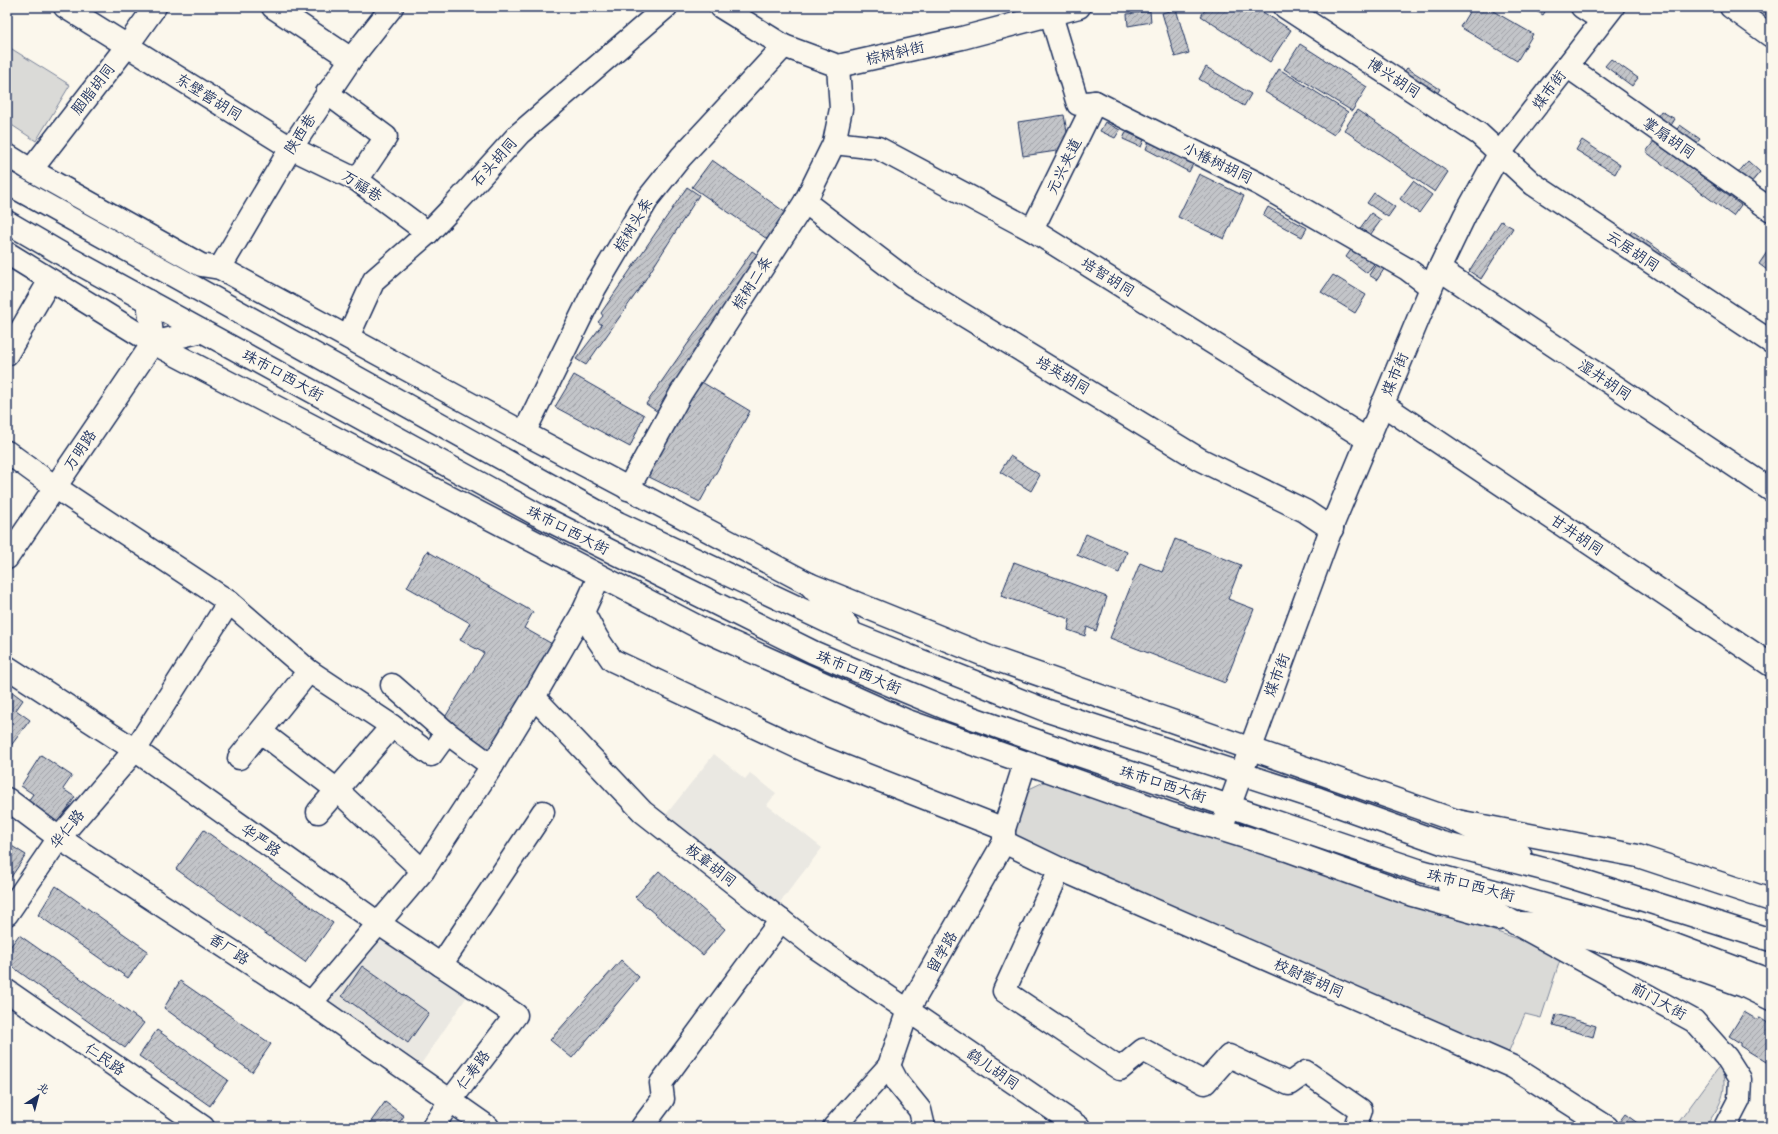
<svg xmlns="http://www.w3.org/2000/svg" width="1778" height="1134" font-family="Sriracha,'LXGW WenKai TC',sans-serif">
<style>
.built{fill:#eae8e2}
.park{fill:#dadad7;stroke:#7a849a}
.building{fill:url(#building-hatch);stroke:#1b2f5e}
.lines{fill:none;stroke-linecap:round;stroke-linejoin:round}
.minor-casing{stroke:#1b2f5e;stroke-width:25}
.major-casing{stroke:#1b2f5e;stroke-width:25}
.minor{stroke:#fbf7ec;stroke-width:22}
.major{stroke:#fbf7ec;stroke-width:22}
.labels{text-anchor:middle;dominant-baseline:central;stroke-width:4;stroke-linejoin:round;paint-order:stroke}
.street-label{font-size:15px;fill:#1b2f5e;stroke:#fbf7ec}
</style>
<defs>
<pattern id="building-hatch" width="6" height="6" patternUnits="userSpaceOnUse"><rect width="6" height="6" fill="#c3c5c9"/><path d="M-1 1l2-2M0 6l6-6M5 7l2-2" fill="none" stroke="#9ea0a6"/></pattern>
</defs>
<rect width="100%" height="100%" fill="#fbf7ec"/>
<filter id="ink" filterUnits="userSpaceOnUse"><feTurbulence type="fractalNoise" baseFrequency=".025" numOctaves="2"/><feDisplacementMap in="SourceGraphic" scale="8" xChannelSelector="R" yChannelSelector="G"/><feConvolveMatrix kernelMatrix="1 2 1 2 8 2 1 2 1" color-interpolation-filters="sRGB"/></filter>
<g filter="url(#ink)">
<g class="built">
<path d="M 714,754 L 745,779 L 750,773 L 776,793 L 767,805 L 822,848 L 774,910 L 661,821 Z"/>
<path d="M 379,929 L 470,992 L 421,1064 L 328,1000 Z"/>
</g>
<g class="park">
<path d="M 7,46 L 70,85 L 36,141 L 7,122 Z"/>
<path d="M 1048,780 L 1562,954 L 1541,1018 L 1525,1014 L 1505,1060 L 1010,841 L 1027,790 Z"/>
<path d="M 1720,1066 C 1730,1091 1720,1106 1705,1127 L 1675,1127 Z"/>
</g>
<g class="building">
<path d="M 1207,7 L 1255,7 L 1291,30 L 1270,62 L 1201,16 Z"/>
<path d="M 1472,7 L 1486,7 L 1533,34 L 1517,61 L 1460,27 Z"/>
<path d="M 1529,7 L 1548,7 L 1543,15 Z"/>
<path d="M 1742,7 L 1770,7 L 1762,20 Z"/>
<path d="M 1176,9 L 1189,53 L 1175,57 L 1162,13 Z"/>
<path d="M 1150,11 L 1151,22 L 1128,26 L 1127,14 Z"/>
<path d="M 1300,44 L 1367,87 L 1352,111 L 1284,69 Z"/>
<path d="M 1611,59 L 1638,78 L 1632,86 L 1605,66 Z"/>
<path d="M 1206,67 L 1251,94 L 1244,106 L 1199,79 Z"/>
<path d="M 1407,68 L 1440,89 L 1436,95 L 1403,73 Z"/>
<path d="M 1279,69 L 1348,112 L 1334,135 L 1265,92 Z"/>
<path d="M 1357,110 L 1448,172 L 1435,192 L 1344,130 Z"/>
<path d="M 1661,111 L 1675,119 L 1670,127 L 1656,119 Z"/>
<path d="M 1064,115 L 1070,149 L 1023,156 L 1018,122 Z"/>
<path d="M 1105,122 L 1120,130 L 1115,138 L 1100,131 Z"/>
<path d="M 1680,125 L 1700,139 L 1695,145 L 1675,132 Z"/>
<path d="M 1126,132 L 1144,140 L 1141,147 L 1123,139 Z"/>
<path d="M 1582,140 L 1620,165 L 1615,174 L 1576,150 Z"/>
<path d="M 1149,141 L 1193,164 L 1189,172 L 1146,149 Z"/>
<path d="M 1654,141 L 1741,205 L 1733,216 L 1646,152 Z"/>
<path d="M 712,160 L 789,215 L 770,241 L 692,187 Z"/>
<path d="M 1748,161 L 1760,172 L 1750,184 L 1737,174 Z"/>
<path d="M 1199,174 L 1244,196 L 1224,239 L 1178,217 Z"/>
<path d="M 1413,181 L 1432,195 L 1419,213 L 1400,199 Z"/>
<path d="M 687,187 L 699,195 L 640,288 L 586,365 L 576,359 L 602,325 L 598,322 L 603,316 L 601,313 Z"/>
<path d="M 1374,193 L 1395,207 L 1388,217 L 1367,203 Z"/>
<path d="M 1268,207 L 1307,228 L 1302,237 L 1263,216 Z"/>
<path d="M 1371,213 L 1381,220 L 1368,238 L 1358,231 Z"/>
<path d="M 1501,221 L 1513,228 L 1481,279 L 1469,271 Z"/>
<path d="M 1632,231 L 1692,273 L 1687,281 L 1626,239 Z"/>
<path d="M 1355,244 L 1377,260 L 1367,273 L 1346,257 Z"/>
<path d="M 1771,246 L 1771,273 L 1759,264 Z"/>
<path d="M 752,251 L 764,259 L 661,414 L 646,404 Z"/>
<path d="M 1380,258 L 1388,263 L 1377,280 L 1369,275 Z"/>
<path d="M 1333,275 L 1366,295 L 1355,313 L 1321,292 Z"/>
<path d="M 574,375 L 644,415 L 630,447 L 555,407 Z"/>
<path d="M 695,378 L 750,411 L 700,502 L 641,473 Z"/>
<path d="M 1010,456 L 1040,475 L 1031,491 L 1000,472 Z"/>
<path d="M 1086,534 L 1127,552 L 1119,573 L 1077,555 Z"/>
<path d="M 1175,539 L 1241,565 L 1228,599 L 1254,609 L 1225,683 L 1110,638 L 1140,563 L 1162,572 Z"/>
<path d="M 427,551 L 533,612 L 524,628 L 554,645 L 492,753 L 444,719 L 484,653 L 460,640 L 470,623 L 407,587 Z"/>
<path d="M 1014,562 L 1107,597 L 1096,631 L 1087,627 L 1085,636 L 1068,630 L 1070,619 L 1001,596 Z"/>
<path d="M 7,688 L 23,700 L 16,710 L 30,720 L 7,751 Z"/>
<path d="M 41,755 L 72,776 L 63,789 L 75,797 L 53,830 L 22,810 L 33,794 L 21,786 Z"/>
<path d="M 204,830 L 333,923 L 305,962 L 176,869 Z"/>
<path d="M 7,843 L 26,855 L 7,883 Z"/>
<path d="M 659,871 L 725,929 L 703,955 L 635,897 Z"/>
<path d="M 56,886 L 148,951 L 128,978 L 38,915 Z"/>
<path d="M 19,935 L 144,1023 L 125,1048 L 7,963 L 7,951 Z"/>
<path d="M 621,960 L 639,977 L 572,1058 L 550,1040 Z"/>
<path d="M 362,966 L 429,1013 L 408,1043 L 342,996 Z"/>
<path d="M 180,981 L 271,1044 L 252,1072 L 164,1008 Z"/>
<path d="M 1744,1012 L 1756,1019 L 1760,1018 L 1771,1025 L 1771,1065 L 1740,1046 L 1740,1043 L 1729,1036 Z"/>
<path d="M 1556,1014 L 1596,1026 L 1593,1037 L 1553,1025 Z"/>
<path d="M 157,1030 L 228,1080 L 210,1106 L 139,1056 Z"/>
<path d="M 385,1102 L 404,1116 L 396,1127 L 367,1127 Z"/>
<path d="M 1625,1114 L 1643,1127 L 1625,1127 L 1619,1122 Z"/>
</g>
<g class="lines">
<g class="minor-casing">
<g id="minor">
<path d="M 65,7 L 291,148 L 357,180 L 428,233"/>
<path d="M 273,7 L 351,59"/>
<path d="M 721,7 L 784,46 L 838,66 L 962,38 L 1079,7"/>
<path d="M 1285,7 L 1479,134 L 1533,184 L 1771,342"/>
<path d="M 1582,7 L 1602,20"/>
<path d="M 1731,7 L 1771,36"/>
<path d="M 1051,15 L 1078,104 L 1095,102 L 1261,185 L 1407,269 L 1431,287"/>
<path d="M 1567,66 L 1771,210"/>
<path d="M 327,93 L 386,137 L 357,180"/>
<path d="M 834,143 L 878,148 L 1032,230 L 1368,440"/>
<path d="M 7,155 L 31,170 L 201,265 L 220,268 L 524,433 L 809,584 L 989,657 L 1457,821 L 1638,856 L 1771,900"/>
<path d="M 31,170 L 127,46 L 155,7"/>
<path d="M 805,202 L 911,283 L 1199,459 L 1305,511 L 1332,529"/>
<path d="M 1032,230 L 1095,102"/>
<path d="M 7,253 L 153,343 L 704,630 L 905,720 L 1171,814 L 1287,850 L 1412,895 L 1498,919"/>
<path d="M 220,268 L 291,148 L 351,59 L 392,7"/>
<path d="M 1439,269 L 1771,490"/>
<path d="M 348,337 L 374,280 L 428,233 L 453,207 L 519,134 L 666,7"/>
<path d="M 7,354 L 50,280"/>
<path d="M 1382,404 L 1771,665"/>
<path d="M 524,433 L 595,288 L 649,197 L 681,157 L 784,46"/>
<path d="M 7,452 L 55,487 L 229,602"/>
<path d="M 628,489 L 681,393 L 805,202 L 834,143 L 841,109 L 838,66"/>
<path d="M 7,558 L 153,343"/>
<path d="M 583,612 L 597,638 L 612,660 L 808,752 L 1004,829"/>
<path d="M 7,667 L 135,750 L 378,923 L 516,1015 L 450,1101 L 433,1127"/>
<path d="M 392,685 L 447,733 L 492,766"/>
<path d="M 534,697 L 643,812 L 815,947 L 1079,1127"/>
<path d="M 261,732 L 337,790 L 423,871"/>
<path d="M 239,758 L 309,671"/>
<path d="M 7,799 L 59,838 L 311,1003 L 488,1127"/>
<path d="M 318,812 L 392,726"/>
<path d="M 1004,842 L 1060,869 L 1513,1067 L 1607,1127"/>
<path d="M 1060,869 L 1004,991 L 1120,1069 L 1143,1050 L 1205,1083 L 1229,1056 L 1289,1084 L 1306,1072 L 1361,1110 L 1355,1127"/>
<path d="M 7,914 L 59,838 L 135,750 L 229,602 L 309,671 L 392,726 L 431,755 L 447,733"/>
<path d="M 1550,930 L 1646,951 L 1744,986 L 1771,999"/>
<path d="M 441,965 L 543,812"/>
<path d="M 7,991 L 203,1127"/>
<path d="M 311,1003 L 423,871 L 492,766 L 534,697 L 583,612 L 599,577"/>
<path d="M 889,1066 L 898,1083 L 920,1110 L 924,1127"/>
<path d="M 642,1127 L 663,1099 L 661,1083 L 781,920"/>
<path d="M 834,1127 L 889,1066 L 908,1010 L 1004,842 L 1004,829 L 1025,763"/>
</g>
</g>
<g class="major-casing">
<g id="major">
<path d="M 7,183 L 618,523 L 856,635 L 1045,710 L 1319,799 L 1442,843 L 1555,872 L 1771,940"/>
<path d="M 7,222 L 67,257 L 538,515 L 813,652 L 902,690 L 953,711 L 1043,743 L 1418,870 L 1632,929 L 1771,981"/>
<path d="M 148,301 L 153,343 L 202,331"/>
<path d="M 809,584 L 848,626"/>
<path d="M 1457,821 L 1520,854"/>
<path d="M 1221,829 L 1334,521 L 1439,269 L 1465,215 L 1499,154 L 1613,7"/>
<path d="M 1449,887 L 1694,1021 L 1726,1057 L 1740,1079 L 1739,1100 L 1725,1127"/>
<path d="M 1521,923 L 1591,926"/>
</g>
</g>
<use href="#minor" class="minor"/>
<use href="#major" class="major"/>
</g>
</g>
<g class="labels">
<g class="street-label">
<text transform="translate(895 53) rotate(-13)">棕树斜街</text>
<text transform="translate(1394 78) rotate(33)">博兴胡同</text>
<text transform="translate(93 89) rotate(-52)">胭脂胡同</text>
<text transform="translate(1549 90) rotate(-53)">煤市街</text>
<text transform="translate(209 97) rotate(32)">东壁营胡同</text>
<text transform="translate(300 134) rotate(-57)">陕西巷</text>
<text transform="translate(1669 138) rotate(35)">掌扇胡同</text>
<text transform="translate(494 162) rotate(-48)">石头胡同</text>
<text transform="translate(1218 163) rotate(26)">小椿树胡同</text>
<text transform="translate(1064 166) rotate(-64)">元兴夹道</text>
<text transform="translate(362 186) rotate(33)">万福巷</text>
<text transform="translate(633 225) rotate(-59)">棕树头条</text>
<text transform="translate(1633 251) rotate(34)">云居胡同</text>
<text transform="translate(1108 277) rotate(32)">培智胡同</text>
<text transform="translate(752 283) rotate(-57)">棕树二条</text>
<text transform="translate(1395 374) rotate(-67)">煤市街</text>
<text transform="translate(283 375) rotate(29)">珠市口西大街</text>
<text transform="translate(1063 375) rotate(31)">培英胡同</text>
<text transform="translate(1605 380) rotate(34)">湿井胡同</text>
<text transform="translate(80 450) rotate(-56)">万明路</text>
<text transform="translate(568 530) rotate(27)">珠市口西大街</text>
<text transform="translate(1577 535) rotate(34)">甘井胡同</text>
<text transform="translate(859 672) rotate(23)">珠市口西大街</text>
<text transform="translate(1277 675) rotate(-69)">煤市街</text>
<text transform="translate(1163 784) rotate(18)">珠市口西大街</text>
<text transform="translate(67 829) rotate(-51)">华仁路</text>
<text transform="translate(261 840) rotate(35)">华严路</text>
<text transform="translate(711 865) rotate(38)">板章胡同</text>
<text transform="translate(1471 885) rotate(15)">珠市口西大街</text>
<text transform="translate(229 949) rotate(33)">香厂路</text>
<text transform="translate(942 952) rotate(-60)">留学路</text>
<text transform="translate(1309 978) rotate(24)">校尉营胡同</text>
<text transform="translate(1659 1001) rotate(29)">前门大街</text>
<text transform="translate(105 1059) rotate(35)">仁民路</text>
<text transform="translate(993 1069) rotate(35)">鹞儿胡同</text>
<text transform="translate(473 1070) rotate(-53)">仁寿路</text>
</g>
</g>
<rect width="1778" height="1134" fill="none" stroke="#fbf7ec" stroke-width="24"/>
<rect x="12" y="12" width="1754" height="1110" fill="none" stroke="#1b2f5e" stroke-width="1.5" filter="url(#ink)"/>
<g transform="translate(38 1096) rotate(36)" stroke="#fbf7ec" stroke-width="3" paint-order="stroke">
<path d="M0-3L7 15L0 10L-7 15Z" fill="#1b2f5e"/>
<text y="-6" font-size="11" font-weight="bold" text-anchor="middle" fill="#1b2f5e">北</text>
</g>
</svg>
